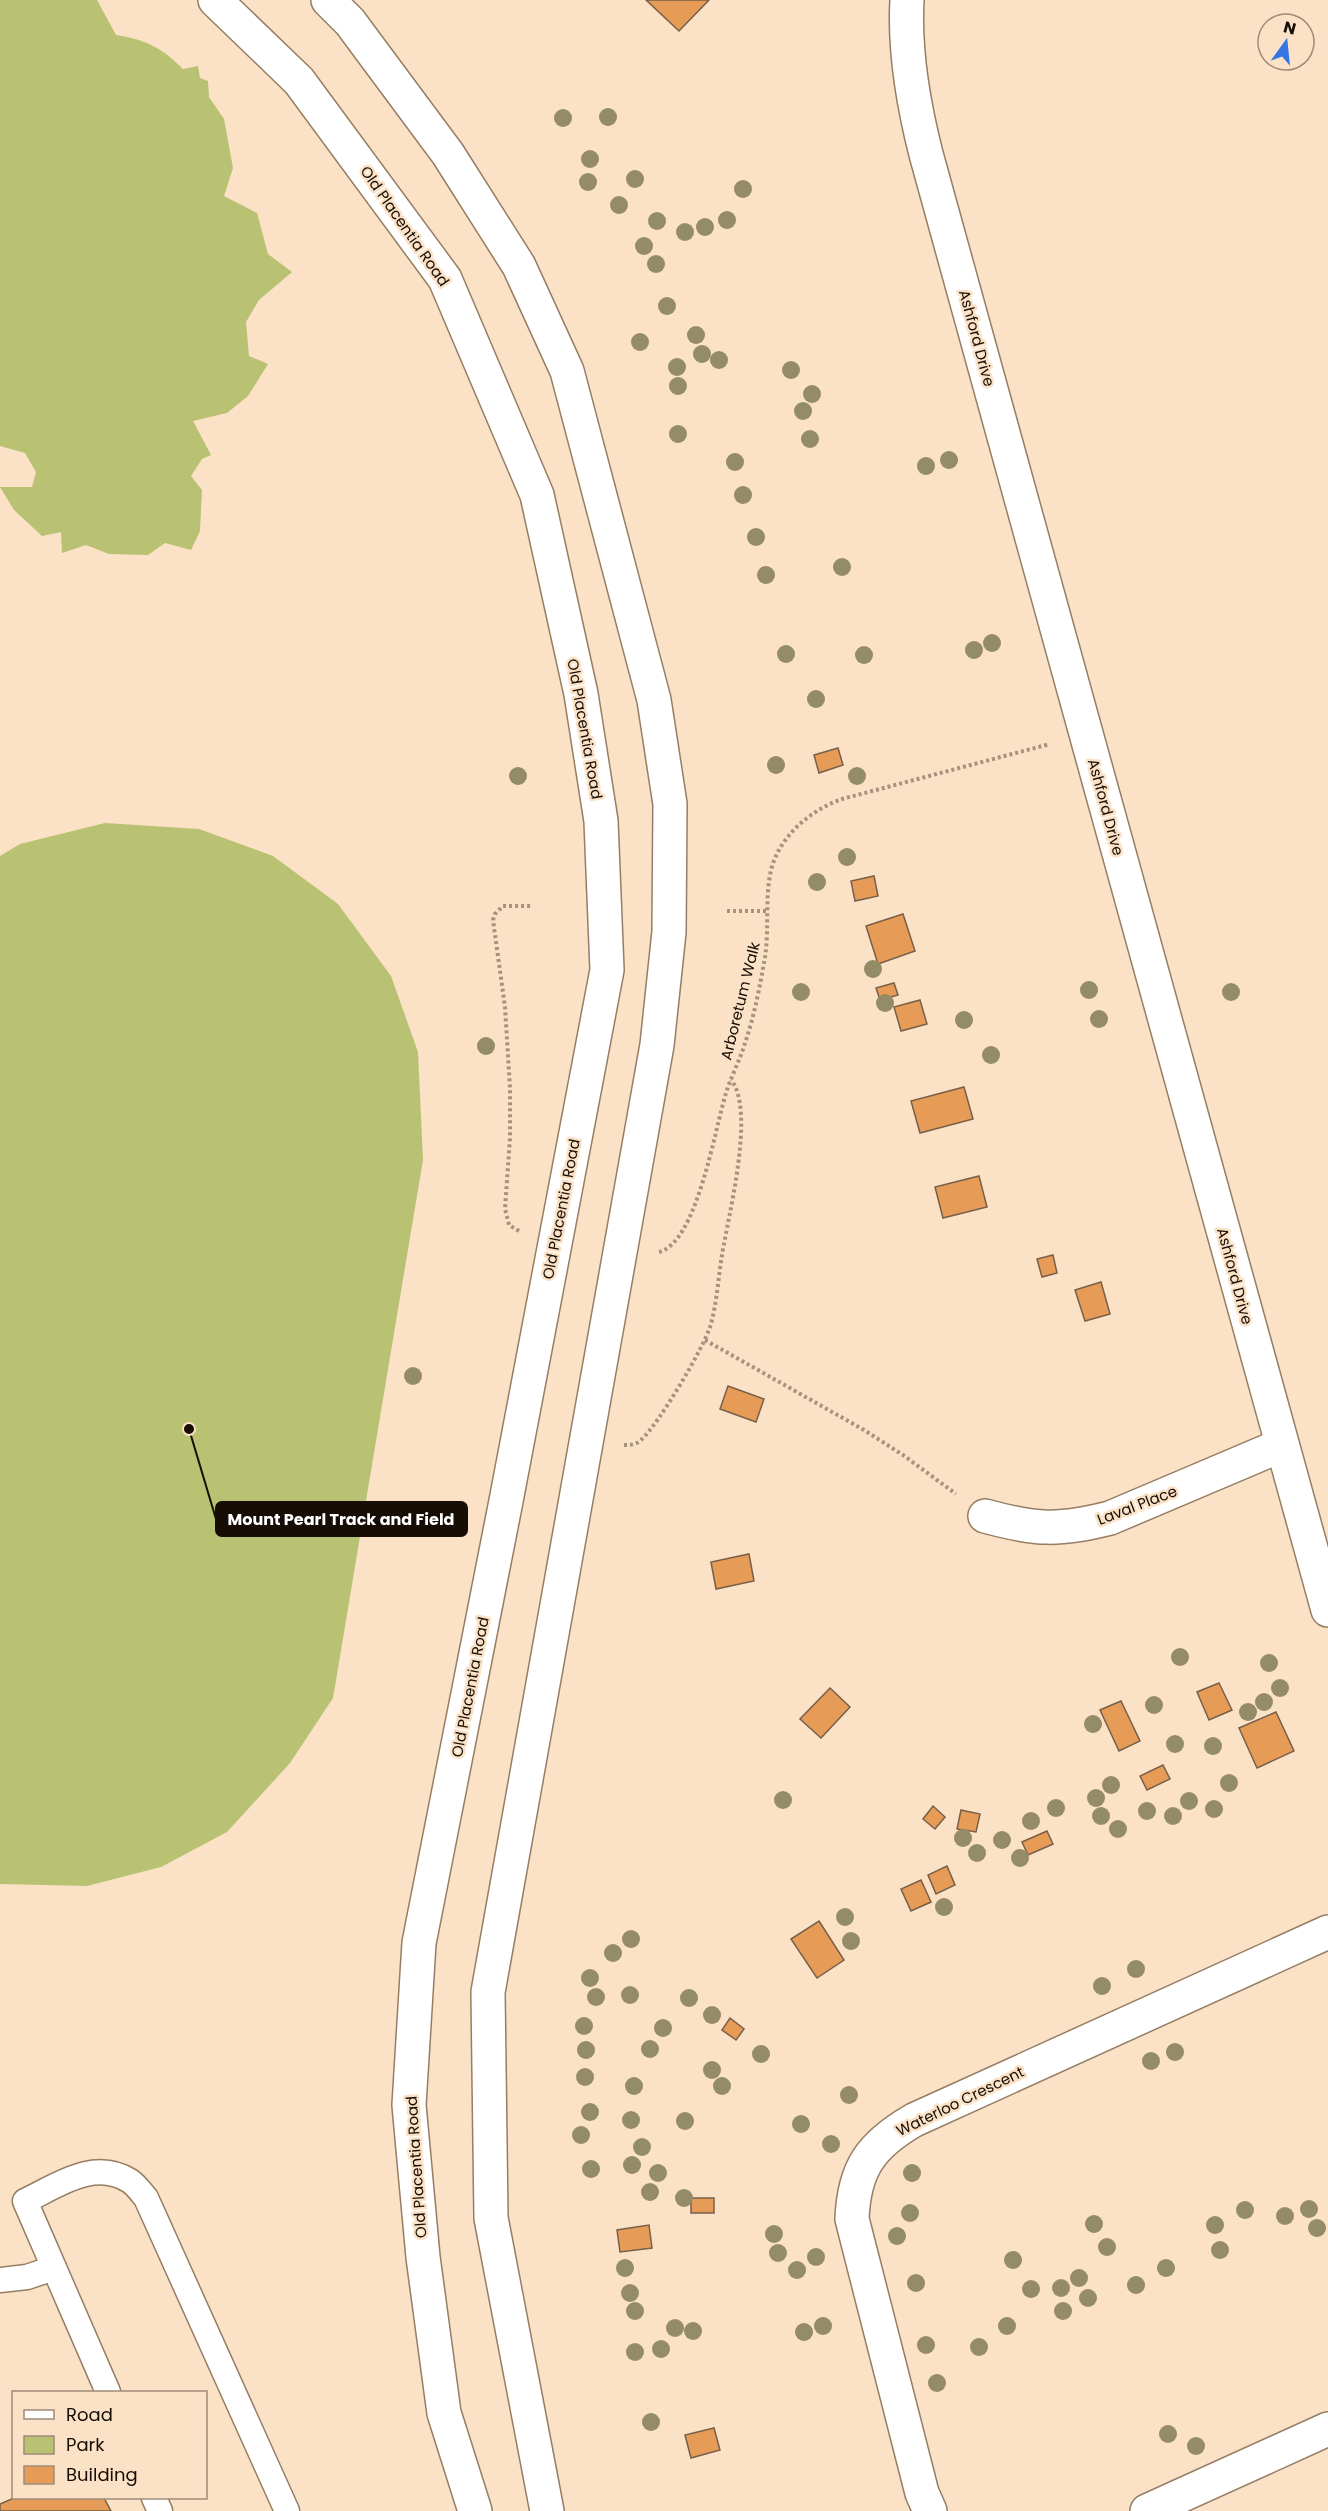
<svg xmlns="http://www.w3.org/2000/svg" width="1328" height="2511" font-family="Poppins,sans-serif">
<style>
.green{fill:#b8c272}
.building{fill:#e69c57;stroke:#785f49;stroke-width:1.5}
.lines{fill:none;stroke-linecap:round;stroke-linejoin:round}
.service-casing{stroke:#957e64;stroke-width:27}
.minor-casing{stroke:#957e64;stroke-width:36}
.secondary-casing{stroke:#957e64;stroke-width:36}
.path{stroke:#a6927e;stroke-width:4;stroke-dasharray:3 3;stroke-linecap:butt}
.service{stroke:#fff;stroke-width:24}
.minor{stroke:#fff;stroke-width:33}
.secondary{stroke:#fff;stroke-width:33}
.tree{fill:#948b68}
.labels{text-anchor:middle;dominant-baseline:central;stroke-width:5;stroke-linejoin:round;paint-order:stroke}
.street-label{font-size:15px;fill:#160d05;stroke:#fbe1c5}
.leader{fill:none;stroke:#160d05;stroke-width:2}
.callout-dot{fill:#160d05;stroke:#fbe1c5;stroke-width:2}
.callout{fill:#160d05;stroke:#160d05;stroke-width:2}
.callout-label{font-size:16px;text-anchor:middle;font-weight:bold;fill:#fff}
</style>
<rect width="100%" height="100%" fill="#fbe1c5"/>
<g class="green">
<path d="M 0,0 L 97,0 L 116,35 C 146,40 161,47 183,69 L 198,66 L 200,78 L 208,81 L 209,97 L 224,119 L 233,168 L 224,196 L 257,213 L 268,254 L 292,272 L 259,300 L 246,322 L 249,356 L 268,364 L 248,396 L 227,413 L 193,421 L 211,455 L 202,459 L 191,476 L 202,490 L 200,531 L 191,550 L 165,543 L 148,555 L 109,554 L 86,545 L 62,553 L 61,532 L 42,536 L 14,510 L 0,487 L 32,487 L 36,472 L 25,453 L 0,446 Z"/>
<path d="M 105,823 L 199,829 L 273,856 L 338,904 L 391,976 L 418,1052 L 423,1160 L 333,1698 L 290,1763 L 227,1832 L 161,1867 L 87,1886 L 0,1884 L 0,856 L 20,844 Z"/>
</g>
<g class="building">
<path d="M 646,0 L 709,0 L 679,31 Z"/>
<path d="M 838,748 L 843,765 L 819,773 L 814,755 Z"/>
<path d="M 874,876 L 878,896 L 855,901 L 851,881 Z"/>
<path d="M 903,914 L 915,951 L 878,964 L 866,926 Z"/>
<path d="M 894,983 L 898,995 L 880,1000 L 876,988 Z"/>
<path d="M 920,1000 L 927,1024 L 901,1031 L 894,1007 Z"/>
<path d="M 964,1087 L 973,1119 L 920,1133 L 911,1101 Z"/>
<path d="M 979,1176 L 987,1207 L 943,1218 L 935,1187 Z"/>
<path d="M 1053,1255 L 1057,1273 L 1042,1277 L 1037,1259 Z"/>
<path d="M 1101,1282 L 1110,1314 L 1085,1321 L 1075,1290 Z"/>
<path d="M 728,1386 L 764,1399 L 756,1422 L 720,1409 Z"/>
<path d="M 749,1554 L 754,1581 L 716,1589 L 711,1562 Z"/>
<path d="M 1219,1683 L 1232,1710 L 1209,1720 L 1197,1692 Z"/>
<path d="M 830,1688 L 850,1707 L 821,1738 L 800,1719 Z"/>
<path d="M 1121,1701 L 1140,1741 L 1119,1751 L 1100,1710 Z"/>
<path d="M 1276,1712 L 1294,1751 L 1257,1768 L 1239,1728 Z"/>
<path d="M 1163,1765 L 1170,1779 L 1147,1790 L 1140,1776 Z"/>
<path d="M 933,1806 L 945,1817 L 935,1829 L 923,1819 Z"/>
<path d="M 961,1810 L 980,1814 L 976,1832 L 957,1829 Z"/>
<path d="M 1047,1831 L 1053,1844 L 1028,1855 L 1022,1842 Z"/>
<path d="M 947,1866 L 955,1885 L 936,1894 L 928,1875 Z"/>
<path d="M 921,1880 L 931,1902 L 911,1911 L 901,1889 Z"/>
<path d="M 819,1921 L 844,1960 L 817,1978 L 791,1939 Z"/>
<path d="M 730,2018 L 744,2029 L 736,2040 L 722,2030 Z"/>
<rect x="691" y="2198" width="23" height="15"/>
<path d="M 649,2225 L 652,2248 L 620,2252 L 617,2230 Z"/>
<path d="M 714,2428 L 720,2450 L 691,2458 L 685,2435 Z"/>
<path d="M 14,2498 L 104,2498 L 111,2511 L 0,2511 L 0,2504 Z"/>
</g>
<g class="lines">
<g class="service-casing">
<g id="service">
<path d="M 0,2280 L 27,2277 L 54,2268"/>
<path d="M 108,2392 L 25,2201 C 57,2186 94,2158 130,2181 C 136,2185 141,2192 146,2198 L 287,2511"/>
<path d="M 154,2498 L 160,2511"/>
</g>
</g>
<g class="minor-casing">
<g id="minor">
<path d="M 907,0 C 904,52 913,103 926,154 L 1328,1610"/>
<path d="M 985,1516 C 1036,1530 1059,1531 1110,1518 L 1282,1445"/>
<path d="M 930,2511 L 922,2493 L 852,2219 C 854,2168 871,2145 914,2120 L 1328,1932"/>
<path d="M 1147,2511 L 1328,2429"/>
</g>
</g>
<g class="secondary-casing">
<g id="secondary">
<path d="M 215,0 L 299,81 L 445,279 L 537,495 L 581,694 L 601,821 L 607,970 L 506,1501 L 419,1943 L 409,2105 L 423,2257 L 444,2413 L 475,2511"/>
<path d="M 328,0 L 350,22 L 448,154 L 519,266 L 567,371 L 654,700 L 670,804 L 669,932 L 657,1045 L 488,1992 L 491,2218 L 547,2511"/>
</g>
</g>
<g class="path">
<path d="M 727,911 L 769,911"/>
<path d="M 519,1231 L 509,1225 L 505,1209 L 510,1138 L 510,1088 L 505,1007 L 493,920 L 495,914 L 503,906 L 533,906"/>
<path d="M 659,1252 C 697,1243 715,1128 726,1093 C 731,1077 739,1062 744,1046 C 754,1018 760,986 765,957 C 770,926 763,886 775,858 C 787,830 814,809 842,799 L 1050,744"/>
<path d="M 705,1340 L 864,1430 L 903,1455 L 956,1494"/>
<path d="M 624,1445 C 630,1445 636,1445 641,1440 C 658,1425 703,1349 710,1327 C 717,1304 718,1279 722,1255 C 728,1217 756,1110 731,1080"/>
</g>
<use href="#service" class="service"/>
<use href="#minor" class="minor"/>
<use href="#secondary" class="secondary"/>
</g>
<g class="tree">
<circle cx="608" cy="117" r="9"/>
<circle cx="563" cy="118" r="9"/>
<circle cx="590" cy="159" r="9"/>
<circle cx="635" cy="179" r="9"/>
<circle cx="588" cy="182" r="9"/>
<circle cx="743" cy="189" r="9"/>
<circle cx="619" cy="205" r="9"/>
<circle cx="727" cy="220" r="9"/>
<circle cx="657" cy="221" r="9"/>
<circle cx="705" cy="227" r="9"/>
<circle cx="685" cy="232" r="9"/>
<circle cx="644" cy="246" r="9"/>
<circle cx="656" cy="264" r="9"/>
<circle cx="667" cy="306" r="9"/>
<circle cx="696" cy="335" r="9"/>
<circle cx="640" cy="342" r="9"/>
<circle cx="702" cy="354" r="9"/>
<circle cx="719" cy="360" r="9"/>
<circle cx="677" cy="367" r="9"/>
<circle cx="791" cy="370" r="9"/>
<circle cx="678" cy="386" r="9"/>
<circle cx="812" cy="394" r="9"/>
<circle cx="803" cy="411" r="9"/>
<circle cx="678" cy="434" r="9"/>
<circle cx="810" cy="439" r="9"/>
<circle cx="949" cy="460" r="9"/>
<circle cx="735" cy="462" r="9"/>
<circle cx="926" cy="466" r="9"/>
<circle cx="743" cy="495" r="9"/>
<circle cx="756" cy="537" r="9"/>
<circle cx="842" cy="567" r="9"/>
<circle cx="766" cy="575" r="9"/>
<circle cx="992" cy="643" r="9"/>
<circle cx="974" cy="650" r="9"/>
<circle cx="786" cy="654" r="9"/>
<circle cx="864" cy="655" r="9"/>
<circle cx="816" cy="699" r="9"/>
<circle cx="776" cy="765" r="9"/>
<circle cx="518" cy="776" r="9"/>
<circle cx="857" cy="776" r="9"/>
<circle cx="847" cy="857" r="9"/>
<circle cx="817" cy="882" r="9"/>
<circle cx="873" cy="969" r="9"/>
<circle cx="1089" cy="990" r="9"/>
<circle cx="801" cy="992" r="9"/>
<circle cx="1231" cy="992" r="9"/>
<circle cx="885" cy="1003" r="9"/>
<circle cx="1099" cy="1019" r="9"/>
<circle cx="964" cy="1020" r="9"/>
<circle cx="486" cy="1046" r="9"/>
<circle cx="991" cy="1055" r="9"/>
<circle cx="413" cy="1376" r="9"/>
<circle cx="1180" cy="1657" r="9"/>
<circle cx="1269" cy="1663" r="9"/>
<circle cx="1280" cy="1688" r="9"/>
<circle cx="1264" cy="1702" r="9"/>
<circle cx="1154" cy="1705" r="9"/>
<circle cx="1248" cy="1712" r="9"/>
<circle cx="1093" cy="1724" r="9"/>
<circle cx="1175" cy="1744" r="9"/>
<circle cx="1213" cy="1746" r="9"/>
<circle cx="1229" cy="1783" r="9"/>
<circle cx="1111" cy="1785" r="9"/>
<circle cx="1096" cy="1798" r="9"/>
<circle cx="783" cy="1800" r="9"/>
<circle cx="1189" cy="1801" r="9"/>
<circle cx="1056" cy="1808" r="9"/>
<circle cx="1214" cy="1809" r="9"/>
<circle cx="1147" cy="1811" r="9"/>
<circle cx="1101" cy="1816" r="9"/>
<circle cx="1173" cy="1816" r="9"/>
<circle cx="1031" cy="1821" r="9"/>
<circle cx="1118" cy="1829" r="9"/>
<circle cx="963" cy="1838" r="9"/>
<circle cx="1002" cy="1840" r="9"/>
<circle cx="977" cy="1853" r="9"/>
<circle cx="1020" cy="1858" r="9"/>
<circle cx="944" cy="1907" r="9"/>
<circle cx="845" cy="1917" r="9"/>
<circle cx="631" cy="1939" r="9"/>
<circle cx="851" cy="1941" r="9"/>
<circle cx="613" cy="1953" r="9"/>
<circle cx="1136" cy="1969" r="9"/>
<circle cx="590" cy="1978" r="9"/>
<circle cx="1102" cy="1986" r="9"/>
<circle cx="630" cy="1995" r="9"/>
<circle cx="596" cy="1997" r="9"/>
<circle cx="689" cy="1998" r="9"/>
<circle cx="712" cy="2015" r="9"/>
<circle cx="584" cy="2026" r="9"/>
<circle cx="663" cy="2028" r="9"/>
<circle cx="650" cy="2049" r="9"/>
<circle cx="586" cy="2050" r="9"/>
<circle cx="1175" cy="2052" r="9"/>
<circle cx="761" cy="2054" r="9"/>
<circle cx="1151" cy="2061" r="9"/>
<circle cx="712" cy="2070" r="9"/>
<circle cx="585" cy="2077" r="9"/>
<circle cx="634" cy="2086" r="9"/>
<circle cx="722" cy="2086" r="9"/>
<circle cx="849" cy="2095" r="9"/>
<circle cx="590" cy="2112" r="9"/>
<circle cx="631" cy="2120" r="9"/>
<circle cx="685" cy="2121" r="9"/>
<circle cx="801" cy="2124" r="9"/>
<circle cx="581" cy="2135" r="9"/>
<circle cx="831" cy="2144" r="9"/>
<circle cx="642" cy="2147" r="9"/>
<circle cx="632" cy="2165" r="9"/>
<circle cx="591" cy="2169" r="9"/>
<circle cx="658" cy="2173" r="9"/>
<circle cx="912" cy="2173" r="9"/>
<circle cx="650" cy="2192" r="9"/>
<circle cx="684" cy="2198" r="9"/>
<circle cx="1309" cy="2209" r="9"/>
<circle cx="1245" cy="2210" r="9"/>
<circle cx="910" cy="2213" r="9"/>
<circle cx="1285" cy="2216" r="9"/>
<circle cx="1094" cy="2224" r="9"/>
<circle cx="1215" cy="2225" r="9"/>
<circle cx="1317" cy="2228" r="9"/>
<circle cx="774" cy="2234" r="9"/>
<circle cx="897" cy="2236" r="9"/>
<circle cx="1107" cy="2247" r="9"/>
<circle cx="1220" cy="2250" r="9"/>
<circle cx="778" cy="2253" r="9"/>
<circle cx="816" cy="2257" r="9"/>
<circle cx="1013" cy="2260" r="9"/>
<circle cx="625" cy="2268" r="9"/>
<circle cx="1166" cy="2268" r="9"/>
<circle cx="797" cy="2270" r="9"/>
<circle cx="1079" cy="2278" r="9"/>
<circle cx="916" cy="2283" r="9"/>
<circle cx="1136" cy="2285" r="9"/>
<circle cx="1061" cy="2288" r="9"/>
<circle cx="1031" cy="2289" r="9"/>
<circle cx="630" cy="2293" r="9"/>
<circle cx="1088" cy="2298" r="9"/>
<circle cx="635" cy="2311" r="9"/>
<circle cx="1063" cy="2311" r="9"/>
<circle cx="823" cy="2326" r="9"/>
<circle cx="1007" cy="2326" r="9"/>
<circle cx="675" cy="2328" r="9"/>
<circle cx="693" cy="2331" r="9"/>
<circle cx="804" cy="2332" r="9"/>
<circle cx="926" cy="2345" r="9"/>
<circle cx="979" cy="2347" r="9"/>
<circle cx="661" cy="2349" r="9"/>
<circle cx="635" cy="2352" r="9"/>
<circle cx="937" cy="2383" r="9"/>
<circle cx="651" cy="2422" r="9"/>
<circle cx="1168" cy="2434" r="9"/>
<circle cx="1196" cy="2446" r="9"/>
</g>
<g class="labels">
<g class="street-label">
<text transform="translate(405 226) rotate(55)">Old Placentia Road</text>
<text transform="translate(977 338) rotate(75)">Ashford Drive</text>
<text transform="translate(585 729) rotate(80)">Old Placentia Road</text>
<text transform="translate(1106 807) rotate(75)">Ashford Drive</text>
<text transform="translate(740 1001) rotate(-76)">Arboretum Walk</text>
<text transform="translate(561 1209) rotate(-79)">Old Placentia Road</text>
<text transform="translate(1235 1276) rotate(75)">Ashford Drive</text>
<text transform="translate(1137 1505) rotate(-21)">Laval Place</text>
<text transform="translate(470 1687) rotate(-79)">Old Placentia Road</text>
<text transform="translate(960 2101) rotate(-26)">Waterloo Crescent</text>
<text transform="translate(416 2167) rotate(-94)">Old Placentia Road</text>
</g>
</g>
<path class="leader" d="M189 1429L216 1519"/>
<circle class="callout-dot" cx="189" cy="1429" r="6"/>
<rect class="callout" x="216" y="1502" width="251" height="34" rx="6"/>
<g class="callout-label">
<text x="341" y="1525">Mount Pearl Track and Field</text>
</g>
<rect x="12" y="2391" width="195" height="108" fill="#fbe1c5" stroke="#9f8c78" stroke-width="1.5"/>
<rect x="24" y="2410" width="30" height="9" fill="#ffffff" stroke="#9f8c78" stroke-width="1.5"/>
<text x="66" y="2421" font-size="18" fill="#160d05">Road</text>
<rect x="24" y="2436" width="30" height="18" fill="#b8c272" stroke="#9f8c78" stroke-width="1.5"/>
<text x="66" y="2451" font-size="18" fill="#160d05">Park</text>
<rect x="24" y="2466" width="30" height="18" fill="#e69c57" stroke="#9f8c78" stroke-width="1.5"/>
<text x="66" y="2481" font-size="18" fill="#160d05">Building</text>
<g transform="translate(1286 42) rotate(15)"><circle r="28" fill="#fbe1c5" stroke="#9f8c78" stroke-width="1.5"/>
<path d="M0-4.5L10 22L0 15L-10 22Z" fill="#3475e3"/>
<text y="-9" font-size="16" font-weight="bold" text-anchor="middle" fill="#160d05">N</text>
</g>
</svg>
